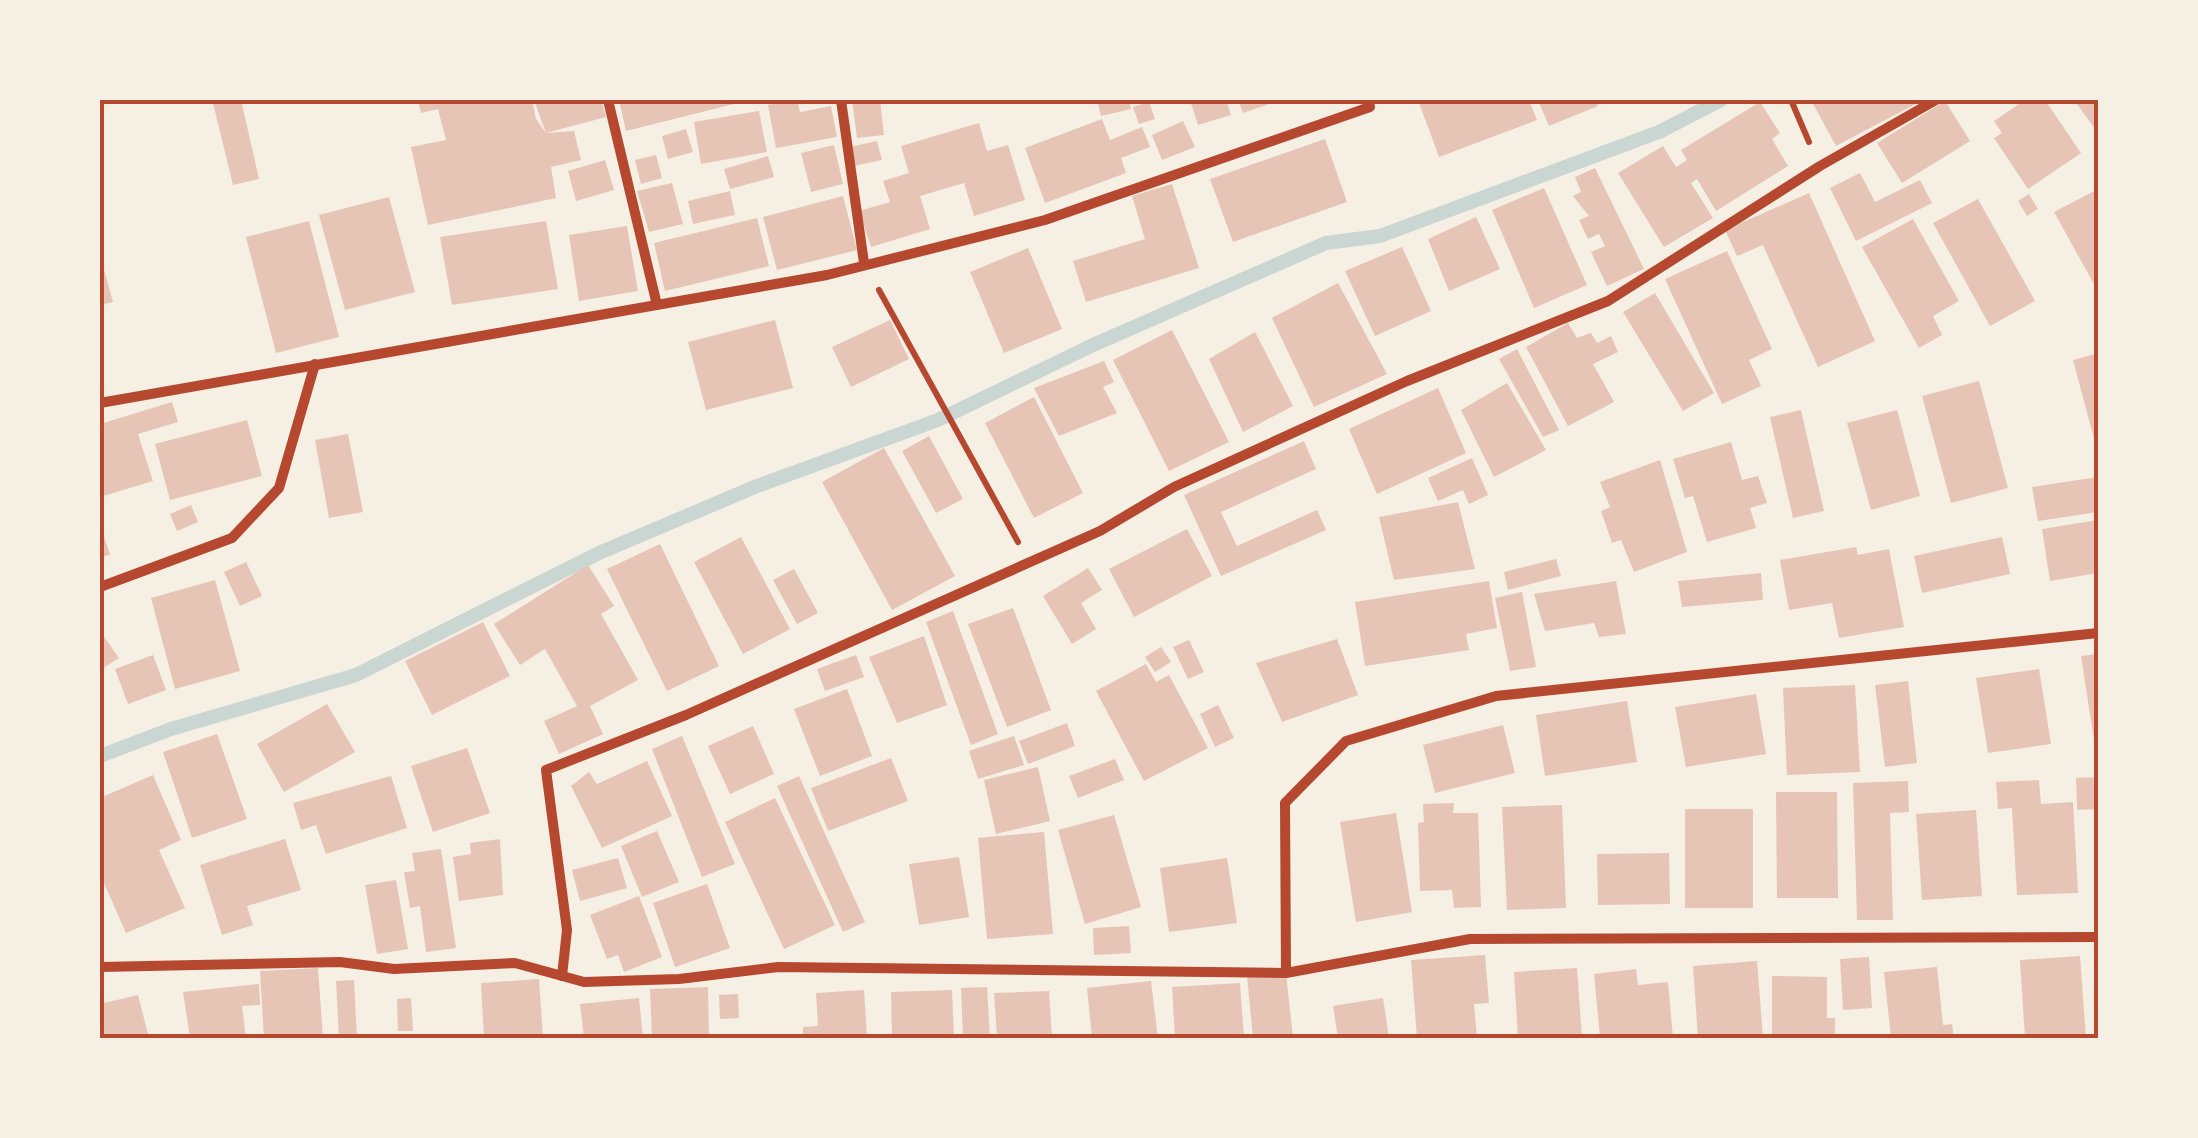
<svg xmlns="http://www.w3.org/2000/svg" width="2198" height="1138" font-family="'Golos Text',sans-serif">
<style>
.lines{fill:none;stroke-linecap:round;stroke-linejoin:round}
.stream{stroke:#c9d6d2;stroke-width:14}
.building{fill:#e6c5b7}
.path{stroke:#b5482f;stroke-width:6}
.minor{stroke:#b5482f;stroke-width:10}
.neatline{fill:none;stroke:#b5482f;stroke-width:4}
</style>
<rect width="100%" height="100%" fill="#f6efe4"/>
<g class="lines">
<path class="stream" d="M 100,756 L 171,729 L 356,675 L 599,553 L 757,486 L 938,420 L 1093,345 L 1326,243 L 1380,236 L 1659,132 L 1721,100"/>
</g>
<g class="building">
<path d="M 221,100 L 241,100 L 259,179 L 233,185 L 213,103 Z"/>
<path d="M 418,100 L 532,100 L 536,119 L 546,133 L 574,131 L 581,160 L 551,167 L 556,198 L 428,225 L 411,147 L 446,140 L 438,109 L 421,113 Z"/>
<path d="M 534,100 L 601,100 L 606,117 L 546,133 Z"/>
<path d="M 619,100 L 737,100 L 738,103 L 626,131 Z"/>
<path d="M 797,100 L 800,112 L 831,106 L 837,137 L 776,148 L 768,105 Z"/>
<path d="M 852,100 L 880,100 L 884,135 L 857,138 Z"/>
<path d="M 1097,100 L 1129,100 L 1131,109 L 1101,116 Z"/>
<path d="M 1190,100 L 1226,100 L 1231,115 L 1198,125 Z"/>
<path d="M 1238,100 L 1278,100 L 1278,101 L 1243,113 Z"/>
<path d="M 1418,100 L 1529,100 L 1537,120 L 1439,157 Z"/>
<path d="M 1538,100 L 1596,100 L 1598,106 L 1549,126 Z"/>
<path d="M 1811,100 L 1923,100 L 1836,146 Z"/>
<path d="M 2025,100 L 2045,100 L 2081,153 L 2028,189 L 1994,138 L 2002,133 L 1994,121 Z"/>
<path d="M 2074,100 L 2098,100 L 2098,133 Z"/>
<path d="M 1945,101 L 1970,141 L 1902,183 L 1877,143 Z"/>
<path d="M 1149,102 L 1155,119 L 1139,124 L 1133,107 Z"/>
<path d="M 1760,102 L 1780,133 L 1772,139 L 1788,166 L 1716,211 L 1697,179 L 1691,183 L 1713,218 L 1664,247 L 1618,173 L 1663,146 L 1676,167 L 1687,160 L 1681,150 Z"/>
<path d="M 759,111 L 767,152 L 701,164 L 694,122 Z"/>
<path d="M 1102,119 L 1110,140 L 1142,127 L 1150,147 L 1121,158 L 1126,173 L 1045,203 L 1025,148 Z"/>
<path d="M 1183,121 L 1195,147 L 1162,160 L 1152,135 Z"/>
<path d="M 979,123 L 987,151 L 1008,145 L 1025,200 L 974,216 L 964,183 L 920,196 L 930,229 L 871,247 L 859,211 L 890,202 L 883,181 L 909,173 L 901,146 Z"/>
<path d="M 686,129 L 693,152 L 668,159 L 662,136 Z"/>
<path d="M 1325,139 L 1347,202 L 1233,242 L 1210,179 Z"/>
<path d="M 877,141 L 882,160 L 854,166 L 850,147 Z"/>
<path d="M 834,145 L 843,184 L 811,192 L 801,153 Z"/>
<path d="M 656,155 L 662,178 L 641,184 L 635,160 Z"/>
<path d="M 768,156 L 774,177 L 730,189 L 724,169 Z"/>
<path d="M 605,160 L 614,190 L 576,201 L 568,171 Z"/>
<path d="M 1595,168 L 1644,269 L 1607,286 L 1591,252 L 1605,246 L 1599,234 L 1588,239 L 1579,220 L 1589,216 L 1573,196 L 1581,192 L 1575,177 Z"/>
<path d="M 1860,173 L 1875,202 L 1920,180 L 1932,203 L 1856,241 L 1830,188 Z"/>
<path d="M 672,183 L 683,224 L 649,232 L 637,191 Z"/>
<path d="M 1172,184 L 1199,268 L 1086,302 L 1073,261 L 1145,239 L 1132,196 Z"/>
<path d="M 1544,188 L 1587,285 L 1534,308 L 1492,210 Z"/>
<path d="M 2098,189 L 2098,285 L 2095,286 L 2054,212 Z"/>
<path d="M 730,191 L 735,215 L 693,224 L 688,201 Z"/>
<path d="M 1809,193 L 1875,341 L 1818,367 L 1763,245 L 1737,256 L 1725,230 Z"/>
<path d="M 2029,194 L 2038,209 L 2027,216 L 2018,201 Z"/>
<path d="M 843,196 L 857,250 L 777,270 L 763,217 Z"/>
<path d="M 389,197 L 415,292 L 345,310 L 319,215 Z"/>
<path d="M 1978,199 L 2035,301 L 1990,326 L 1933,223 Z"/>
<path d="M 1476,217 L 1500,269 L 1449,291 L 1428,239 Z"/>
<path d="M 757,218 L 769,266 L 665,291 L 654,243 Z"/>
<path d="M 1913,219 L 1959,301 L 1933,316 L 1942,335 L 1919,348 L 1862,247 Z"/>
<path d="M 309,221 L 339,337 L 276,353 L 246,237 Z"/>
<path d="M 546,221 L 558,289 L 452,305 L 440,237 Z"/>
<path d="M 627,226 L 638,291 L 579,301 L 569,235 Z"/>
<path d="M 1402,247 L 1431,311 L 1375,336 L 1345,271 Z"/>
<path d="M 1028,248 L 1062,329 L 1004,353 L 970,272 Z"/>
<path d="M 1727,251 L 1772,349 L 1749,360 L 1761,386 L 1722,404 L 1665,279 Z"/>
<path d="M 100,255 L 113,302 L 100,305 Z"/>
<path d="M 1338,283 L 1387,374 L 1314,407 L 1272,318 Z"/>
<path d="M 1655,293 L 1714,393 L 1683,411 L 1623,312 Z"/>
<path d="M 775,320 L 793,388 L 706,410 L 688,342 Z"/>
<path d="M 890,320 L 909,359 L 851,387 L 832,347 Z"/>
<path d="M 1568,323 L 1577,338 L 1591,333 L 1597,343 L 1611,336 L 1618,352 L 1593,364 L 1614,402 L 1568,426 L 1526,347 Z"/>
<path d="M 1172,330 L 1229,442 L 1169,471 L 1113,360 Z"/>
<path d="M 1255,332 L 1293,406 L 1243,432 L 1209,359 Z"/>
<path d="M 1517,349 L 1559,430 L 1543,437 L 1499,359 Z"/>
<path d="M 2098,353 L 2098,450 L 2097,450 L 2073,360 Z"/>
<path d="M 1104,361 L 1114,382 L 1103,387 L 1117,413 L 1059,436 L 1034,388 Z"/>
<path d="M 1979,381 L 2008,488 L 1951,503 L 1922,396 Z"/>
<path d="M 1507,383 L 1546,450 L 1494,477 L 1461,410 Z"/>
<path d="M 1438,388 L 1466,453 L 1377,494 L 1349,429 Z"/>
<path d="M 1034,397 L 1083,493 L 1034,518 L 985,423 Z"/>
<path d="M 172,402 L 178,422 L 138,434 L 153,481 L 100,497 L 100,424 Z"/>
<path d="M 1801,410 L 1824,511 L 1793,518 L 1770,417 Z"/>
<path d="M 1897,410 L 1920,496 L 1871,510 L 1847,423 Z"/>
<path d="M 247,420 L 262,476 L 170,500 L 155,444 Z"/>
<path d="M 348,434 L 363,512 L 329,518 L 315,440 Z"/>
<path d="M 929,436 L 963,499 L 936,513 L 902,451 Z"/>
<path d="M 1304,441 L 1316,469 L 1221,512 L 1237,546 L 1317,510 L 1326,530 L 1221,576 L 1184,495 Z"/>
<path d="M 1731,442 L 1742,480 L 1758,476 L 1767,503 L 1750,508 L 1756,528 L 1707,542 L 1693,496 L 1685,498 L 1673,459 Z"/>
<path d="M 884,448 L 955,576 L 892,610 L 822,482 Z"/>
<path d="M 1472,458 L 1488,495 L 1469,504 L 1463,490 L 1438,501 L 1428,478 Z"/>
<path d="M 1660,460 L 1687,552 L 1634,572 L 1621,540 L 1612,543 L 1601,511 L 1610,507 L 1600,482 Z"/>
<path d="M 2098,477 L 2098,512 L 2038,521 L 2032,487 Z"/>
<path d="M 1458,502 L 1475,569 L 1394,580 L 1379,517 Z"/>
<path d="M 191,505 L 198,522 L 177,531 L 170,514 Z"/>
<path d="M 2098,520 L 2098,573 L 2050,581 L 2042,529 Z"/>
<path d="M 100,524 L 110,555 L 100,557 Z"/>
<path d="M 1187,529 L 1212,576 L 1134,617 L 1109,569 Z"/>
<path d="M 741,537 L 790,629 L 743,654 L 694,562 Z"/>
<path d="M 2002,537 L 2010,574 L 1922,593 L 1914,556 Z"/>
<path d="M 660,544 L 719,666 L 667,691 L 607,569 Z"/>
<path d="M 1856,547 L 1858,555 L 1889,549 L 1904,627 L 1839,638 L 1832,603 L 1789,610 L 1780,560 Z"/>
<path d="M 1556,559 L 1561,576 L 1508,590 L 1504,572 Z"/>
<path d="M 246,562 L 262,596 L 240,606 L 224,572 Z"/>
<path d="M 588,565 L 614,606 L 601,614 L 638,680 L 590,706 L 603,734 L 559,754 L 544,721 L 577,706 L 545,649 L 520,665 L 494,624 Z"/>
<path d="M 1088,568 L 1102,590 L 1081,603 L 1096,629 L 1072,644 L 1043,596 Z"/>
<path d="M 794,569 L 818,613 L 797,624 L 773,580 Z"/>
<path d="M 1761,573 L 1763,600 L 1682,607 L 1678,581 Z"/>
<path d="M 215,580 L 240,671 L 175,689 L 151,598 Z"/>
<path d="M 1489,581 L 1497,628 L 1466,634 L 1469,650 L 1365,666 L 1355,602 Z"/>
<path d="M 1616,581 L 1626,634 L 1599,637 L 1594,623 L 1545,631 L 1534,594 Z"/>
<path d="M 1522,592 L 1536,667 L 1510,671 L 1495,598 Z"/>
<path d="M 1013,608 L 1051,710 L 1007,727 L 968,624 Z"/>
<path d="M 953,611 L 998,734 L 971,745 L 926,622 Z"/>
<path d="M 483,622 L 510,676 L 432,715 L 405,661 Z"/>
<path d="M 100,631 L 119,658 L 100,670 Z"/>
<path d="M 924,636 L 947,705 L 897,723 L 869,657 Z"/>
<path d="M 1337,639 L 1358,695 L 1282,722 L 1256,663 Z"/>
<path d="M 1189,640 L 1204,672 L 1188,679 L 1173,647 Z"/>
<path d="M 1161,647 L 1171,662 L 1155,672 L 1145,657 Z"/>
<path d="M 2098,654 L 2098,753 L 2096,753 L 2081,656 Z"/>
<path d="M 153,655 L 166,690 L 128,704 L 115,669 Z"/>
<path d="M 856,655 L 864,677 L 825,691 L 817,669 Z"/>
<path d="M 1146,664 L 1156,682 L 1169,675 L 1208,748 L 1144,781 L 1096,691 Z"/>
<path d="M 2039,669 L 2051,744 L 1988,753 L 1976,678 Z"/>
<path d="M 1908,681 L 1917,763 L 1885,767 L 1875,685 Z"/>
<path d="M 1855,685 L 1860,772 L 1787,775 L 1783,688 Z"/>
<path d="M 847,689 L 872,756 L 820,776 L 794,709 Z"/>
<path d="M 1756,694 L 1766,754 L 1686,767 L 1675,707 Z"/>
<path d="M 1627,701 L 1637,762 L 1545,776 L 1536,715 Z"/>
<path d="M 327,704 L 355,752 L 284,792 L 257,744 Z"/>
<path d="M 1218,705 L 1234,738 L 1215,747 L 1200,714 Z"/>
<path d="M 1067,723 L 1075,746 L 1028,764 L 1019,741 Z"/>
<path d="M 1503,725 L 1515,773 L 1435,793 L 1423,745 Z"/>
<path d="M 753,726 L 774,774 L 730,794 L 708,746 Z"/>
<path d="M 217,734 L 247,819 L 192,838 L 163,752 Z"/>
<path d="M 682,736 L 735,864 L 702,877 L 652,749 Z"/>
<path d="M 1014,736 L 1024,765 L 978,779 L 969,751 Z"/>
<path d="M 467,748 L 490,813 L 433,832 L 411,766 Z"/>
<path d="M 891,758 L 908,801 L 828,831 L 811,788 Z"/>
<path d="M 1115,759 L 1124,780 L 1078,798 L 1069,776 Z"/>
<path d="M 647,761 L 672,816 L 602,848 L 571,786 L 589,772 L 597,784 Z"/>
<path d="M 1038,767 L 1050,821 L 996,834 L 984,780 Z"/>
<path d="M 153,775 L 181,840 L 159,850 L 185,908 L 126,933 L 100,874 L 100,798 Z"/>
<path d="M 391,776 L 407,828 L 326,854 L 316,825 L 301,830 L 293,803 Z"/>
<path d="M 799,776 L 865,922 L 843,932 L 777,786 Z"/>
<path d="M 2098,777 L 2098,809 L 2077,810 L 2076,778 Z"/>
<path d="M 2039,780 L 2041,804 L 2073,802 L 2078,893 L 2017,895 L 2012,808 L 1998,809 L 1996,782 Z"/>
<path d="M 1908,781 L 1909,812 L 1890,813 L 1893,920 L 1857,920 L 1853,783 Z"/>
<path d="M 1776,792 L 1837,792 L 1838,898 L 1777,898 Z"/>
<path d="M 775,798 L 835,925 L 784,949 L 725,822 Z"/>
<path d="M 1454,803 L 1453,813 L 1478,813 L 1481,907 L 1454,908 L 1452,890 L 1420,891 L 1418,823 L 1424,822 L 1423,804 Z"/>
<path d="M 1562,805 L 1566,908 L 1507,910 L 1502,807 Z"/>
<rect x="1685" y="809" width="68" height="99"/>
<path d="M 1976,810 L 1982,896 L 1922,900 L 1916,814 Z"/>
<path d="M 1396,813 L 1412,912 L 1356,922 L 1340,822 Z"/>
<path d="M 1114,815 L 1141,907 L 1085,924 L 1058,830 Z"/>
<path d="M 657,831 L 679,882 L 642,897 L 621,846 Z"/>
<path d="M 1044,832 L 1053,934 L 987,939 L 978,838 Z"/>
<path d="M 285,839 L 301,890 L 247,906 L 253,925 L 222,935 L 200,865 Z"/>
<path d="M 500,839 L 503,895 L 459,901 L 453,857 L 471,854 L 470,843 Z"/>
<path d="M 441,849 L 456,948 L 426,952 L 420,906 L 410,908 L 404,872 L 415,871 L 412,853 Z"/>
<path d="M 1669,853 L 1670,904 L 1598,905 L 1597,854 Z"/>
<path d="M 959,857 L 969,917 L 919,925 L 909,864 Z"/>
<path d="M 618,858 L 627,888 L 580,901 L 572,870 Z"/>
<path d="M 1227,858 L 1237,923 L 1169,932 L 1160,868 Z"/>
<path d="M 396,880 L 408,949 L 377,954 L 365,885 Z"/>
<path d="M 707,884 L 730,948 L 675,967 L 653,903 Z"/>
<path d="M 639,896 L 662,957 L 624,972 L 618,955 L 607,959 L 590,915 Z"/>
<path d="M 1129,926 L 1131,953 L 1094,955 L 1093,928 Z"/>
<path d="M 1485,955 L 1489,1003 L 1474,1004 L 1477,1038 L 1417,1038 L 1411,960 Z"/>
<path d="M 2080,956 L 2086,1038 L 2025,1038 L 2020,960 Z"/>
<path d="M 1869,957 L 1872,1008 L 1843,1010 L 1840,959 Z"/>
<path d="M 1757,961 L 1763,1038 L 1698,1038 L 1693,966 Z"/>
<path d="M 1937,967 L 1943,1025 L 1952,1024 L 1954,1038 L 1891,1038 L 1884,972 Z"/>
<path d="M 318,968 L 323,1038 L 264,1038 L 260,971 Z"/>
<path d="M 1577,968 L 1582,1038 L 1518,1038 L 1514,972 Z"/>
<path d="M 1636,969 L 1638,985 L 1668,982 L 1673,1038 L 1600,1038 L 1594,974 Z"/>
<path d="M 1286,973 L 1293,1038 L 1253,1038 L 1247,976 Z"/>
<path d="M 1772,976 L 1827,977 L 1827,1018 L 1835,1018 L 1835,1038 L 1772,1038 Z"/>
<path d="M 539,979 L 543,1038 L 484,1038 L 481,983 Z"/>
<path d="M 354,980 L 357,1038 L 339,1038 L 336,981 Z"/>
<path d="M 1151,981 L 1158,1038 L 1092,1038 L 1087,988 Z"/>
<path d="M 1240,983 L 1244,1038 L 1175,1038 L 1172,987 Z"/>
<path d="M 259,984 L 260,1005 L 242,1006 L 246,1038 L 190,1038 L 183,992 Z"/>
<path d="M 708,987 L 709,1038 L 652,1038 L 650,989 Z"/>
<path d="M 987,987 L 990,1038 L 963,1038 L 961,988 Z"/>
<path d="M 864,990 L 867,1038 L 803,1038 L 803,1027 L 818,1026 L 816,993 Z"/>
<path d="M 952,990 L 954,1038 L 892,1038 L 891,992 Z"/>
<path d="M 1049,991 L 1052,1038 L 997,1038 L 994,993 Z"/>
<path d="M 738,994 L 739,1018 L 720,1019 L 719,995 Z"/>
<path d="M 138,995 L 149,1038 L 100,1038 L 100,1004 Z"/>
<path d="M 411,998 L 413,1031 L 398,1031 L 397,999 Z"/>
<path d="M 639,998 L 643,1038 L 584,1038 L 580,1004 Z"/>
<path d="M 1383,998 L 1389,1038 L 1338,1038 L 1333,1006 Z"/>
</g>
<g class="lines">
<g class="path">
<path d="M 1791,100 L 1809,142"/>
<path d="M 879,290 L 1018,542"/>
</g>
<g class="minor">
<path d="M 608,100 L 657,305"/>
<path d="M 841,100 L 864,263"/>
<path d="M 100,403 L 827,275 L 1045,220 L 1370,107 L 1368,100"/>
<path d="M 100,587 L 232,538 L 279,488 L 315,364"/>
<path d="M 100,967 L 340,962 L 394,969 L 515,963 L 584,982 L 679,979 L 778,967 L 1286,973 L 1470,939 L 2098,937"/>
<path d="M 1286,973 L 1285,803 L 1346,741 L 1496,696 L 2098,633"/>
<path d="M 562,976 L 567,930 L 546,770 L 686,715 L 1100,531 L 1174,487 L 1407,381 L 1608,301 L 1820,166 L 1936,100"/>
</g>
</g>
<rect width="2198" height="1138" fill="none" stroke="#f6efe4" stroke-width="205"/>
<rect x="102" y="102" width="1994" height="934" class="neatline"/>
</svg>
